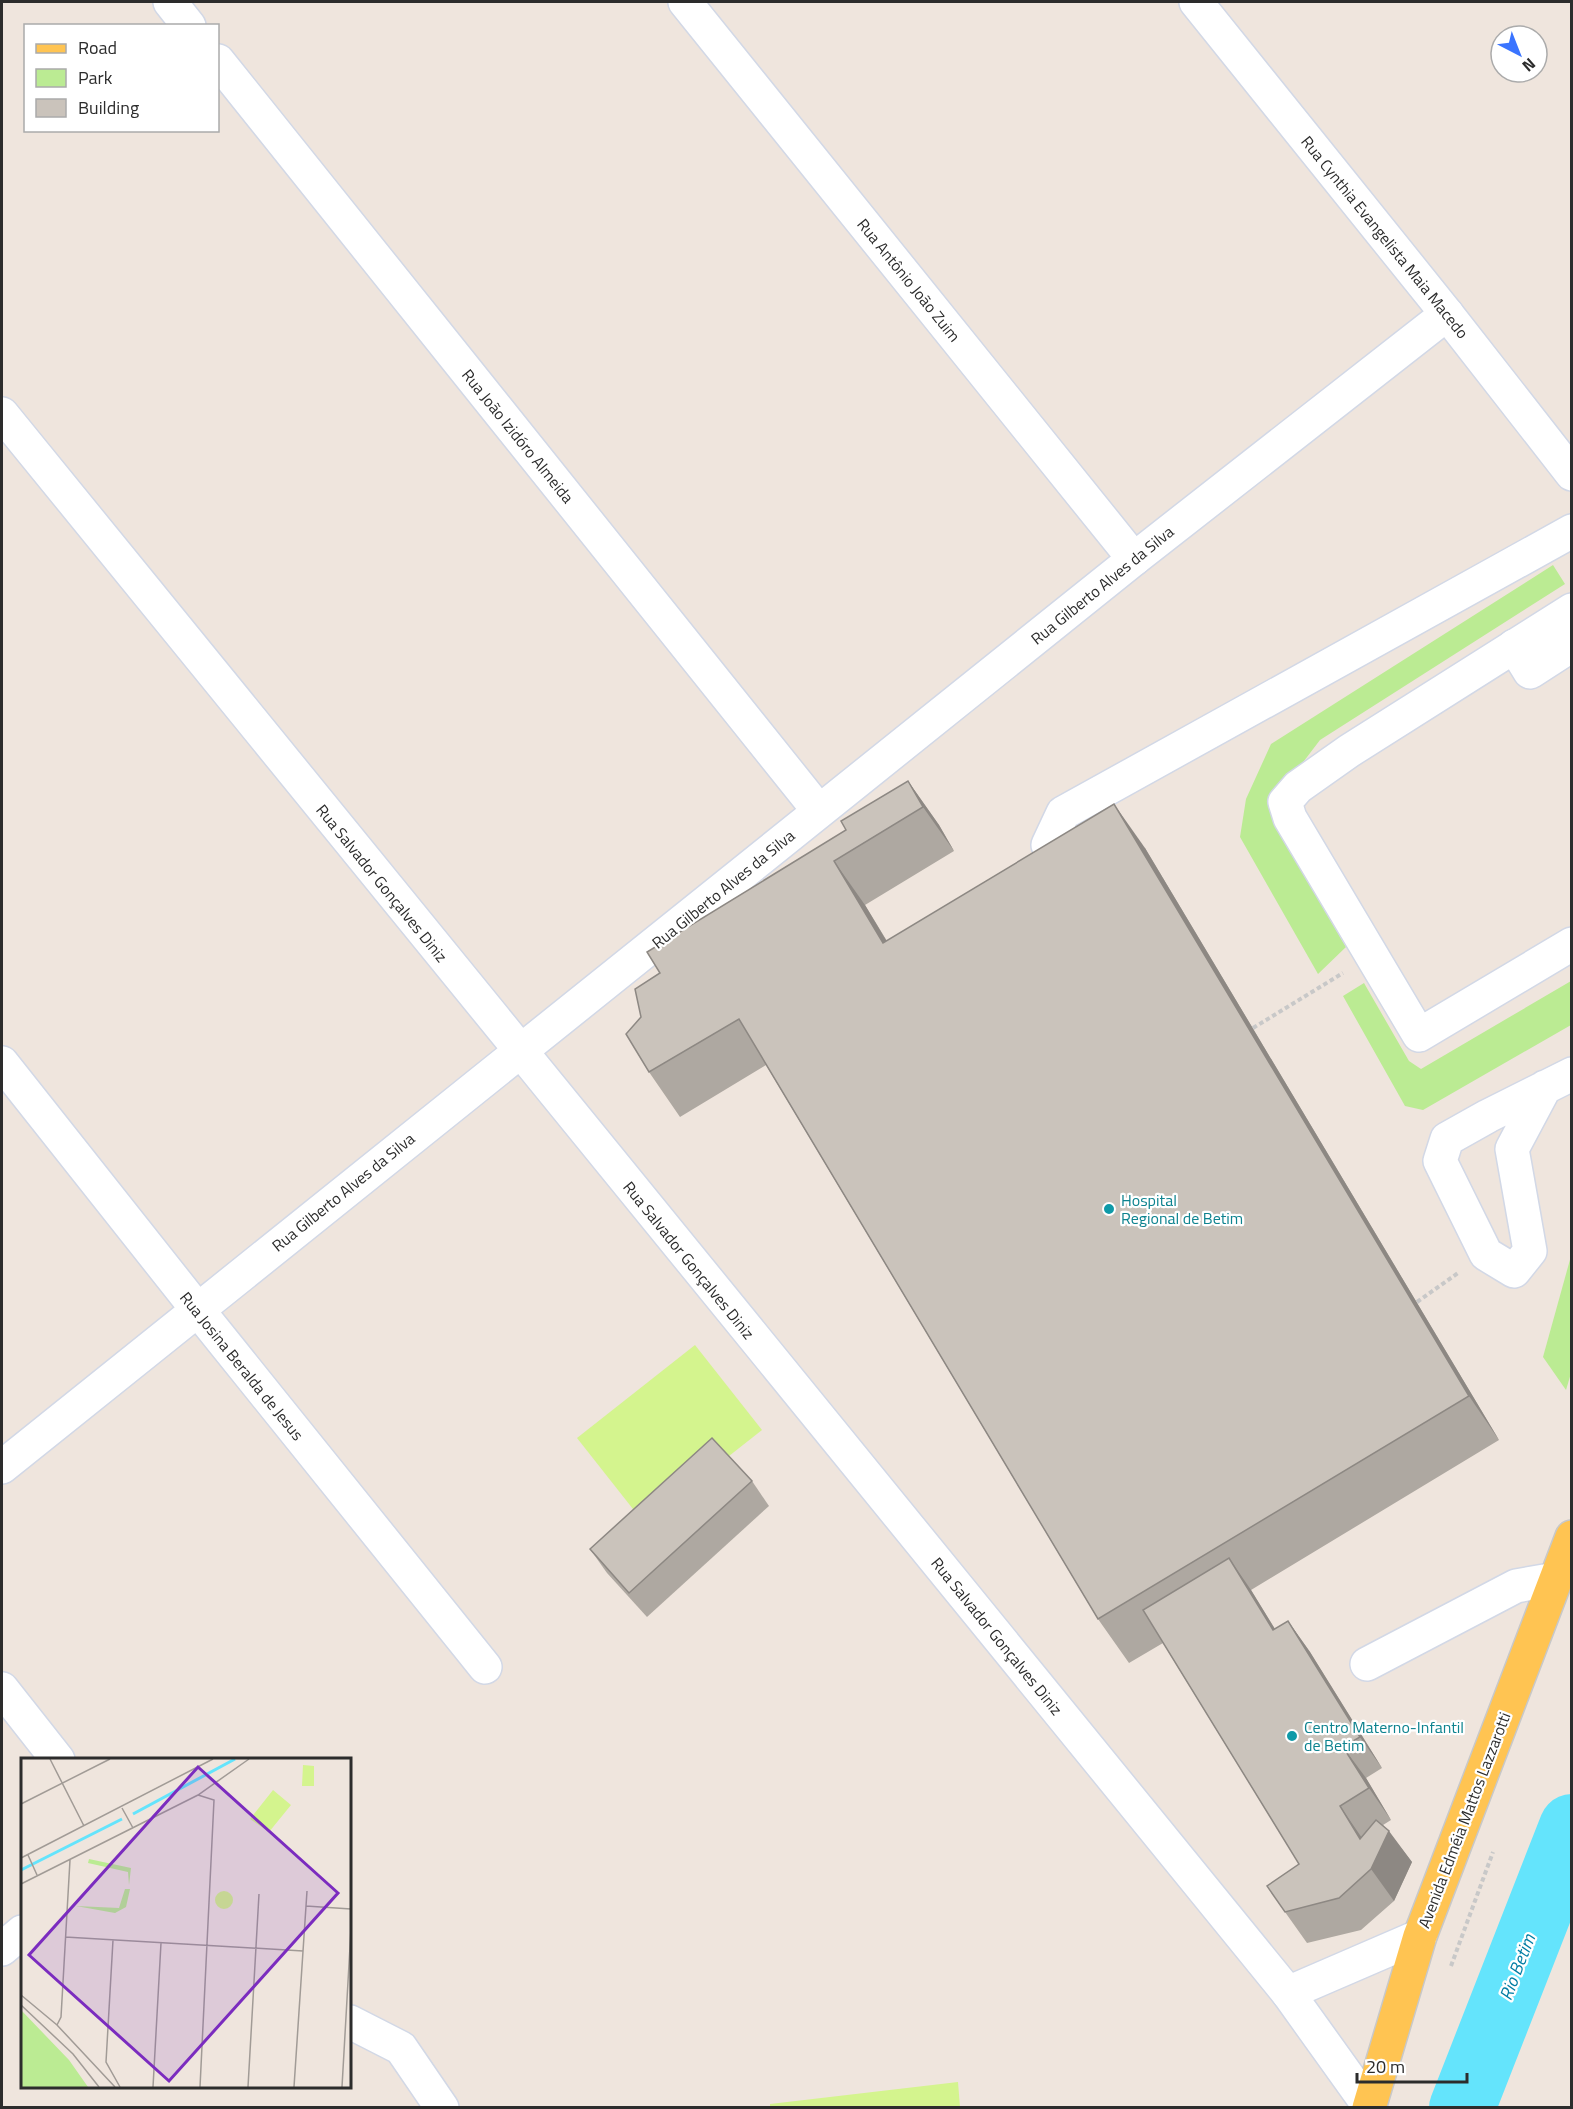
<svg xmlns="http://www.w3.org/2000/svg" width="1573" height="2109" font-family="'Titillium Web',sans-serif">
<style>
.green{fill:#bbeb93}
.pitch{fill:#d4f48e}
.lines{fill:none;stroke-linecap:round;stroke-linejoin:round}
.river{stroke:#64e4fc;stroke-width:66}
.minor-casing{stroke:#d2d8e6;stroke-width:36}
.major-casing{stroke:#c8c8c8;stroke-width:36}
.path{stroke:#c8c8c8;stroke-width:4;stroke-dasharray:4.5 3;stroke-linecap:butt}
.minor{stroke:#fff;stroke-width:33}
.major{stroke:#ffc452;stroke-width:33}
.wall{fill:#aea8a1}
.shaded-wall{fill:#8d8883}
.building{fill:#cac3bb;stroke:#8d8883;stroke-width:1.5}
.culture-dot{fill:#0f9aa8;stroke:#fff;stroke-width:2}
.labels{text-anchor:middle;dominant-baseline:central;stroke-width:4.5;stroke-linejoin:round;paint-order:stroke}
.street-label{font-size:16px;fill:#2c2c2c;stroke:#fff}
.culture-label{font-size:16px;fill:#0d838f;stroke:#fff;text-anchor:start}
.water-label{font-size:18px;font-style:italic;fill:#017da4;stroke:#fff}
.inset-river{fill:none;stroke:#64e4fc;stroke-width:3}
.inset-road{fill:none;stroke:#a19b96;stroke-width:1.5}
.view{fill:#7b2cbf;fill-opacity:0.15;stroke:#7b2cbf;stroke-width:3}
.inset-edge{fill:none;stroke:#2c2c2c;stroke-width:3}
</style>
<rect width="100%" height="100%" fill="#efe5dd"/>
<g class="green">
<path d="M 1553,565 L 1565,584 L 1320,740 L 1278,795 L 1274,823 L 1346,947 L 1318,974 L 1240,837 L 1246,799 L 1271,744 Z"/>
<path d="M 1571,981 L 1571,1025 L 1423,1110 L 1405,1106 L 1343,996 L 1364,983 L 1409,1061 L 1421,1069 Z"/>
<path d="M 1571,1256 L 1572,1370 L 1566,1390 L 1543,1357 Z"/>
</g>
<g class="pitch">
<path d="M 695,1345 L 762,1430 L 644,1523 L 577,1438 Z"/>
<path d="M 958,2082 L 960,2107 L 770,2107 L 770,2104 Z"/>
</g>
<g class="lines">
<path class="river" d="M 1462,2108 L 1572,1827"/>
<g class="minor-casing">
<g id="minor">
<path d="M 170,2 L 189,26"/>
<path d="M 685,2 L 1134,559"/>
<path d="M 1196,2 L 1447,314 L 1572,474"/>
<path d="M 218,61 L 819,811"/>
<path d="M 2,414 L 1288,1993 L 1420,1936"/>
<path d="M 1572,610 L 1349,751 L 1298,787 L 1285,802 L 1290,818 L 1419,1035 L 1572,944"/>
<path d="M 1514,646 L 1530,672 L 1572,645"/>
<path d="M 1048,845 L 1063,813 L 1572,531"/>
<path d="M 2,1063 L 197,1309 L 485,1667"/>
<path d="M 1545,1087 L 1512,1149 L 1530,1251 L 1514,1271 L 1486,1254 L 1440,1161 L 1447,1139 L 1488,1116 L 1572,1074"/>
<path d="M 2,1467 L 1134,559 L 1447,314"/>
<path d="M 1367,1664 L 1516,1586 L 1556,1579"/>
<path d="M 2,1689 L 58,1760"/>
<path d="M 2,1949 L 22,1932"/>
<path d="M 1288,1993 L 1369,2106"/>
<path d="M 350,2022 L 401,2048 L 442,2108"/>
</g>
</g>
<g class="major-casing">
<path id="major" d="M 1369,2108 L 1420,1936 L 1572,1537"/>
</g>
<g class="path">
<path d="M 1253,1028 L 1343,973"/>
<path d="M 1417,1302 L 1458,1273"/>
<path d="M 1451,1966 L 1493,1852"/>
</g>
<use href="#minor" class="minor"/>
<use href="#major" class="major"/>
</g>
<g class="wall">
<path d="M 908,781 L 939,825 L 954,851 L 865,905 L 887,941 L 1145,848 L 1499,1440 L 1251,1590 L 1275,1629 L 1288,1621 L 1310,1652 L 1382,1768 L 1366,1778 L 1391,1820 L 1383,1825 L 1412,1862 L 1394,1901 L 1361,1930 L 1307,1943 L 1285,1912 L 1299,1864 L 1163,1643 L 1129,1663 L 1098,1619 L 766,1065 L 680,1117 L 649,1072 L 641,1017 L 660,973 L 846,830 Z"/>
<path d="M 752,1481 L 769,1506 L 647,1617 L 607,1573 L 590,1549 Z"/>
</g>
<g class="shaded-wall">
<path d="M 908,781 L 939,825 L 954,851 L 923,807 Z"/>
<path d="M 1114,804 L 1145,848 L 1499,1440 L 1469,1396 Z"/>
<path d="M 834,861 L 865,905 L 914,987 L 883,943 Z"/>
<path d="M 1229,1558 L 1251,1590 L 1295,1662 L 1273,1630 Z"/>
<path d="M 1288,1621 L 1310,1652 L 1382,1768 L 1360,1737 Z"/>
<path d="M 1343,1747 L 1366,1778 L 1391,1820 L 1369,1788 Z"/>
<path d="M 1340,1806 L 1362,1838 L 1389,1831 L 1412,1862 L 1394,1901 L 1371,1869 L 1360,1839 Z"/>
</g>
<g class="building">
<path d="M 908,781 L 923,807 L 834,861 L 883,943 L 1114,804 L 1469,1396 L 1098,1619 L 739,1019 L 649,1072 L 626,1034 L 641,1017 L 635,989 L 660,973 L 647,952 L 846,830 L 841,821 Z"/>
<path d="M 712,1438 L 752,1481 L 629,1593 L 590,1549 Z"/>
<path d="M 1229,1558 L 1273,1630 L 1288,1621 L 1360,1737 L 1343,1747 L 1369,1788 L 1340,1806 L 1360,1839 L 1376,1820 L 1389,1831 L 1371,1869 L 1339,1898 L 1285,1912 L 1267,1886 L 1299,1864 L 1143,1610 Z"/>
</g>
<g class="culture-dot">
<circle cx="1109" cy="1209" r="6"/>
<circle cx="1292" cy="1736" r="6"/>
</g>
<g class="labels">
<g class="street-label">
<text transform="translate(1385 237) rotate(51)">Rua Cynthia Evangelista Maia Macedo</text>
<text transform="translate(909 280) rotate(51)">Rua Antônio João Zuim</text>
<text transform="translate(518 436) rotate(51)">Rua João Izidóro Almeida</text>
<text transform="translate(1102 585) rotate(-39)">Rua Gilberto Alves da Silva</text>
<text transform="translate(382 883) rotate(51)">Rua Salvador Gonçalves Diniz</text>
<text transform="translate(723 889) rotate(-39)">Rua Gilberto Alves da Silva</text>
<text transform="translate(343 1192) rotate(-39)">Rua Gilberto Alves da Silva</text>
<text transform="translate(689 1260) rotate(51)">Rua Salvador Gonçalves Diniz</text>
<text transform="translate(242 1366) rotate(51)">Rua Josina Beralda de Jesus</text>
<text transform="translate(997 1636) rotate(51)">Rua Salvador Gonçalves Diniz</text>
<text transform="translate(1464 1820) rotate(-69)">Avenida Edméia Mattos Lazzarotti</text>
</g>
<g class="culture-label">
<text x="1121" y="1200">Hospital<tspan x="1121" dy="18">Regional de Betim</tspan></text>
<text x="1304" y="1727">Centro Materno-Infantil<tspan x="1304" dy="18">de Betim</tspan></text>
</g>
<g class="water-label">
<text transform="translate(1517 1967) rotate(-69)">Rio Betim</text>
</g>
</g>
<g transform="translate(21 1758)">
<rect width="330" height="330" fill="#efe5dd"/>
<path d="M 68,101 L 110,110 L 108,127 L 107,114 L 67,105 ZM 104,131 L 109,131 L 105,149 L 94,155 L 55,148 L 98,150 ZM 0,252 L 48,302 L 67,329 L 0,329 Z" fill="#bbeb93"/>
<path d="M 282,7 L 293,8 L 293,28 L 281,28 ZM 252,32 L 270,47 L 248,74 L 229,61 ZM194 142a9 9 0 1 1 18 0a9 9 0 1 1-18 0Z" fill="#d4f48e"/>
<path class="inset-river" d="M 112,56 L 214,1M 0,112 L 101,61"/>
<path class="inset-road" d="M 29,1 L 63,68M 177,37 L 193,42 L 179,329M 0,46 L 89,1M 101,50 L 112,70M 7,97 L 16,117M 0,100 L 192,1M 0,126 L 177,37 L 228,1M 285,148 L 330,151M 44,179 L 282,193M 92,182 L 85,304 L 99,329M 0,237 L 36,267 L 94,329M 0,247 L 52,296 L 78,329M 36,267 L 40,259 L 49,102M 132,329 L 140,185M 227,329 L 238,136M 273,329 L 286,133M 321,329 L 330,171"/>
<path class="view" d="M 177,9 L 317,135 L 148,323 L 8,197 Z"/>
<rect width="330" height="330" class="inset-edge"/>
</g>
<rect width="1573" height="2109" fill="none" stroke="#2c2c2c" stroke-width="6"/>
<rect x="24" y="24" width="195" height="108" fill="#ffffff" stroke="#ababab" stroke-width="1.5"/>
<rect x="36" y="44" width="30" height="9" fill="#ffc452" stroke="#ababab" stroke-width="1.5"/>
<text x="78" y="54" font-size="18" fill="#2c2c2c">Road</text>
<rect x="36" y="69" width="30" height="18" fill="#bbeb93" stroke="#ababab" stroke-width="1.5"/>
<text x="78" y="84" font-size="18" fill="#2c2c2c">Park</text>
<rect x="36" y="99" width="30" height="18" fill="#cac3bb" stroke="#ababab" stroke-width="1.5"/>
<text x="78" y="114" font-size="18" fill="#2c2c2c">Building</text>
<g transform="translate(1519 54) rotate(138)"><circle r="28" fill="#ffffff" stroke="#ababab" stroke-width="1.5"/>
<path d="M0-4.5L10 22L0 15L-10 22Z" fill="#3a74ff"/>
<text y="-9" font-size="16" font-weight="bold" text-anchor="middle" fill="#2c2c2c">N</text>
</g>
<path d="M1357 2073v9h110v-9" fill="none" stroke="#2c2c2c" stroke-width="3"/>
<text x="1366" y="2073" font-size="18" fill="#2c2c2c" stroke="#ffffff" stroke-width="4.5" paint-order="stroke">20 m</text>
</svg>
